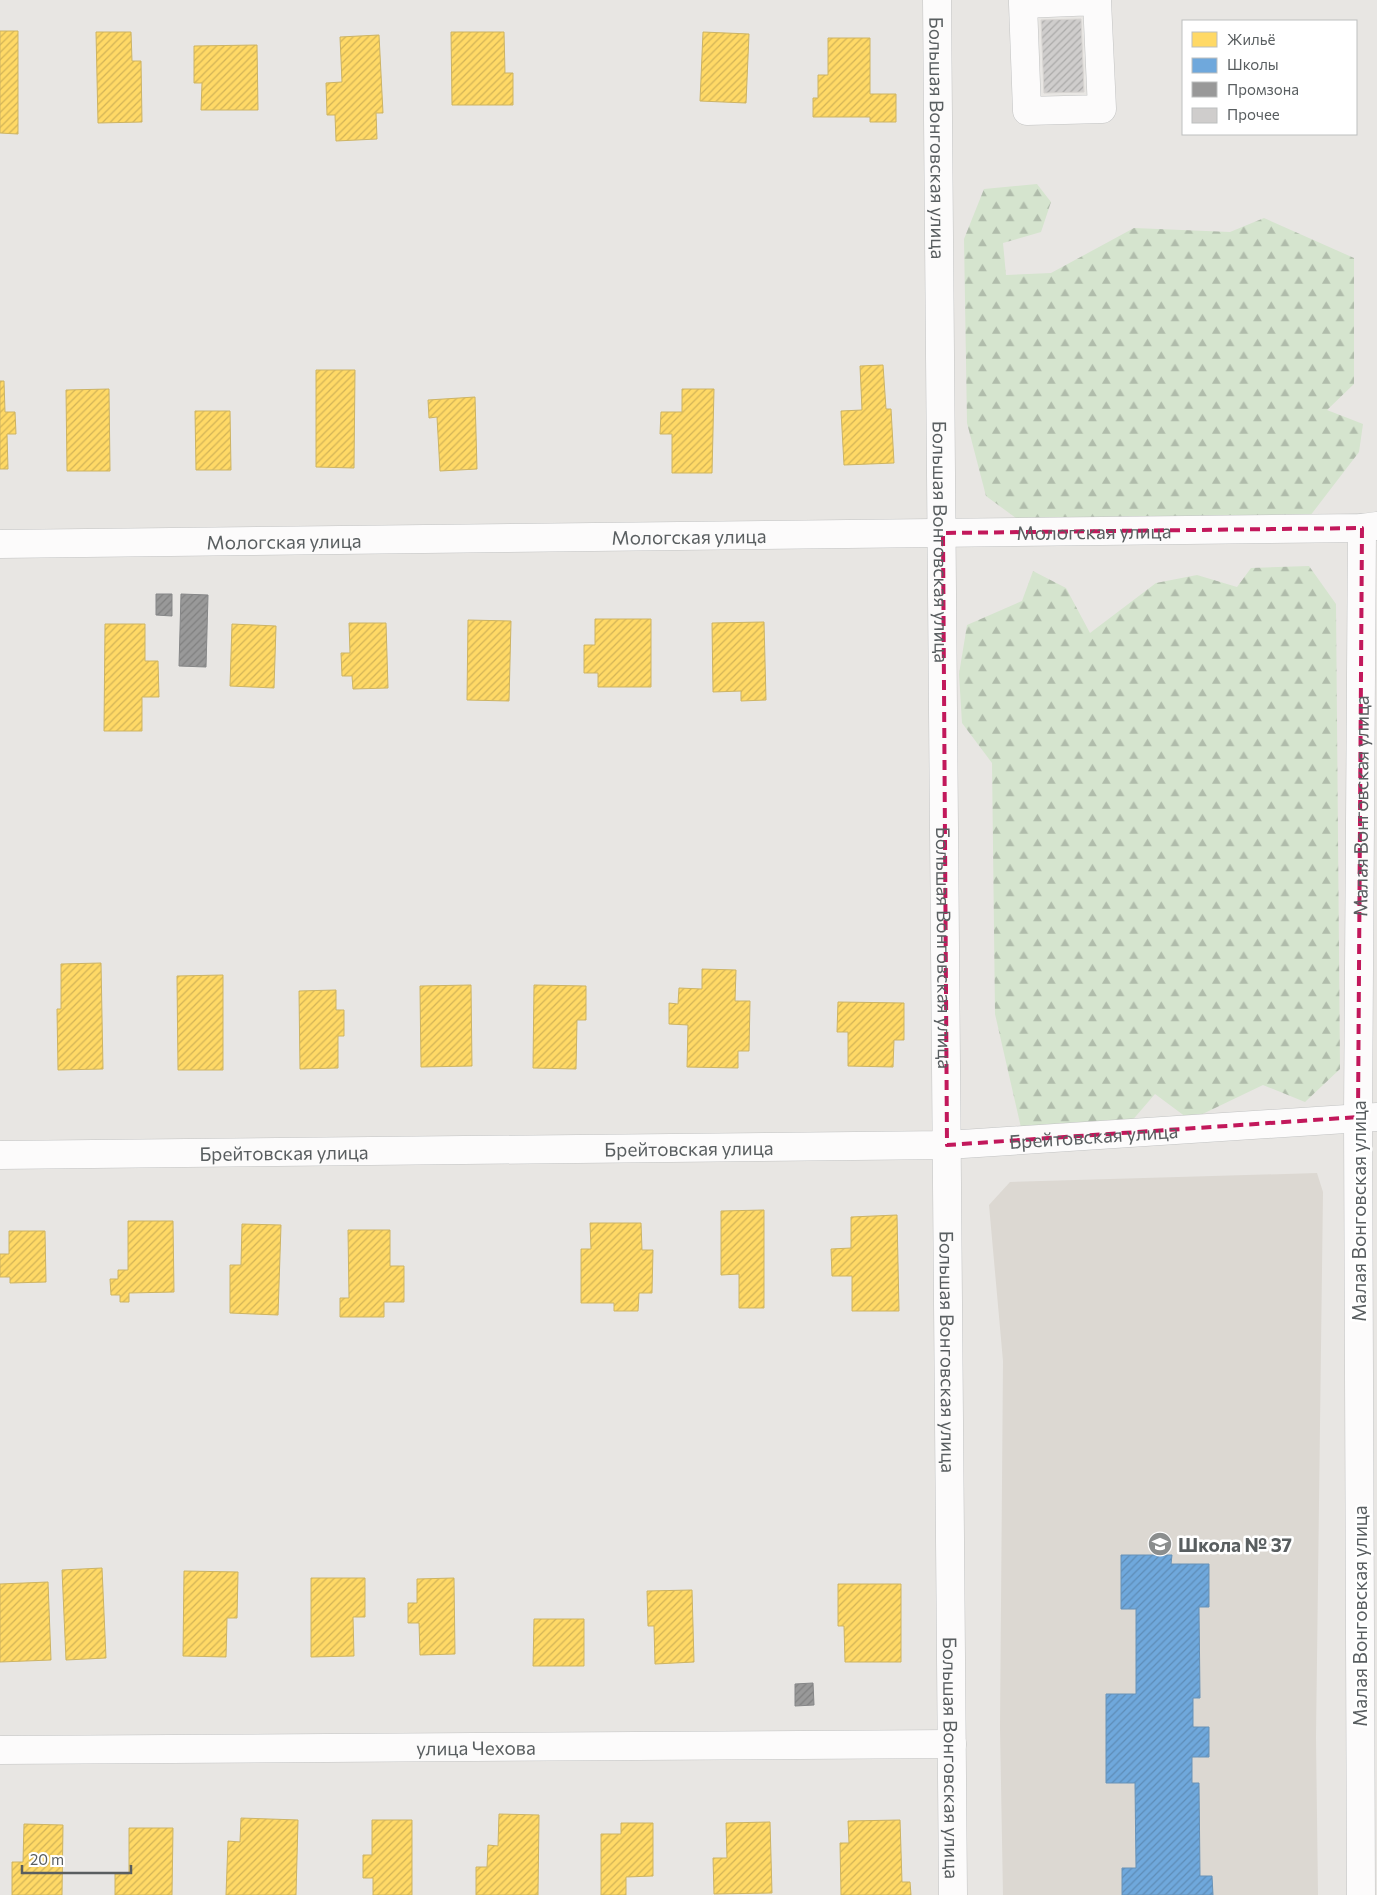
<svg xmlns="http://www.w3.org/2000/svg" width="1377" height="1895" font-family="Commissioner,sans-serif">
<style>
.education{fill:#dcd8d2}
.forest{fill:url(#forest-firs)}
.homes{fill:url(#homes-hatch);stroke:#cdb464}
.schools{fill:url(#schools-hatch);stroke:#6892b7}
.industry{fill:url(#industry-hatch);stroke:#868788}
.building{fill:url(#building-hatch);stroke:#d8d5d2}
.lines{fill:none;stroke-linecap:round;stroke-linejoin:round}
.minor-casing{stroke:#c2c3c3;stroke-width:29}
.minor{stroke:#fcfbfb;stroke-width:28}
.marked{fill:none;stroke:#c2185b;stroke-width:4;stroke-dasharray:10 6;stroke-linejoin:round}
.labels{text-anchor:middle;dominant-baseline:central;stroke-width:5;stroke-linejoin:round;paint-order:stroke}
.street-label{font-size:19px;fill:#595e60;stroke:#fff}
.poi-label{font-size:19px;font-weight:bold;fill:#595e60;stroke:#fff;text-anchor:start}
</style>
<defs>
<pattern id="forest-firs" width="22" height="20" patternUnits="userSpaceOnUse" patternTransform="scale(1.25)"><rect width="22" height="20" fill="#d5e4ce"/><path d="M5 1l3.5 6h-7zM16 11l3.5 6h-7z" fill="#b0bcab"/></pattern>
<pattern id="homes-hatch" width="6" height="6" patternUnits="userSpaceOnUse" patternTransform="scale(1.25)"><rect width="6" height="6" fill="#ffd966"/><path d="M-1 1l2-2M0 6l6-6M5 7l2-2" fill="none" stroke="#d1b357"/></pattern>
<pattern id="schools-hatch" width="6" height="6" patternUnits="userSpaceOnUse" patternTransform="scale(1.25)"><rect width="6" height="6" fill="#6fa8dc"/><path d="M-1 1l2-2M0 6l6-6M5 7l2-2" fill="none" stroke="#5e8cb6"/></pattern>
<pattern id="industry-hatch" width="6" height="6" patternUnits="userSpaceOnUse" patternTransform="scale(1.25)"><rect width="6" height="6" fill="#999"/><path d="M-1 1l2-2M0 6l6-6M5 7l2-2" fill="none" stroke="#808080"/></pattern>
<pattern id="building-hatch" width="6" height="6" patternUnits="userSpaceOnUse" patternTransform="scale(1.25)"><rect width="6" height="6" fill="#cfcdcc"/><path d="M-1 1l2-2M0 6l6-6M5 7l2-2" fill="none" stroke="#abaaa9"/></pattern>
</defs>
<rect width="100%" height="100%" fill="#e8e6e3"/>
<path class="education" d="M 1317,1173 L 1323,1192 L 1316,1737 L 1318,1895 L 1003,1895 L 1000,1728 L 1003,1361 L 989,1205 L 1010,1182 Z"/>
<g class="forest">
<path d="M 1037,184 L 1051,202 L 1041,232 L 1003,243 L 1006,275 L 1051,273 L 1134,228 L 1230,232 L 1264,218 L 1354,258 L 1354,384 L 1327,410 L 1363,424 L 1359,452 L 1310,516 L 1024,524 L 986,496 L 967,423 L 964,239 L 984,189 Z"/>
<path d="M 1309,566 L 1336,604 L 1340,1069 L 1305,1102 L 1263,1085 L 1190,1120 L 1155,1094 L 1130,1123 L 1022,1132 L 995,1014 L 992,763 L 962,723 L 959,674 L 967,625 L 1022,601 L 1033,571 L 1066,588 L 1090,633 L 1156,583 L 1197,575 L 1237,587 L 1251,568 Z"/>
</g>
<g class="homes">
<path d="M 0,31 L 18,31 L 18,134 L 0,133 Z"/>
<path d="M 96,32 L 131,32 L 132,61 L 141,61 L 142,122 L 98,123 Z"/>
<path d="M 451,32 L 504,32 L 505,73 L 513,73 L 513,105 L 452,105 Z"/>
<path d="M 703,32 L 749,34 L 746,103 L 700,101 Z"/>
<path d="M 379,35 L 383,113 L 376,113 L 377,139 L 336,141 L 335,115 L 327,115 L 326,83 L 342,82 L 340,37 Z"/>
<path d="M 828,38 L 870,38 L 870,94 L 896,94 L 896,122 L 870,122 L 870,117 L 813,117 L 813,98 L 818,98 L 818,75 L 828,75 Z"/>
<path d="M 257,45 L 258,110 L 201,110 L 202,83 L 194,83 L 194,46 Z"/>
<path d="M 883,365 L 886,409 L 891,409 L 894,463 L 844,465 L 841,411 L 862,410 L 860,366 Z"/>
<path d="M 316,370 L 355,370 L 354,468 L 316,467 Z"/>
<path d="M 0,381 L 4,381 L 5,412 L 15,412 L 16,434 L 7,434 L 8,469 L 0,469 Z"/>
<path d="M 109,389 L 110,471 L 67,471 L 66,390 Z"/>
<path d="M 682,389 L 714,389 L 712,473 L 672,473 L 672,434 L 660,434 L 661,412 L 682,412 Z"/>
<path d="M 475,397 L 477,469 L 440,471 L 437,417 L 429,418 L 428,400 Z"/>
<path d="M 195,411 L 230,411 L 231,470 L 196,470 Z"/>
<path d="M 595,619 L 651,619 L 651,687 L 598,687 L 598,673 L 584,673 L 584,645 L 595,645 Z"/>
<path d="M 468,620 L 511,621 L 509,701 L 467,700 Z"/>
<path d="M 764,622 L 766,700 L 741,701 L 741,691 L 713,692 L 712,623 Z"/>
<path d="M 349,623 L 386,623 L 388,688 L 353,689 L 352,676 L 342,676 L 341,653 L 350,653 Z"/>
<path d="M 105,624 L 145,624 L 145,661 L 158,661 L 159,697 L 142,697 L 142,731 L 104,731 Z"/>
<path d="M 232,624 L 276,626 L 274,688 L 230,686 Z"/>
<path d="M 101,963 L 103,1069 L 58,1070 L 57,1009 L 61,1009 L 61,964 Z"/>
<path d="M 702,969 L 736,970 L 735,1001 L 750,1001 L 749,1051 L 738,1051 L 738,1068 L 687,1067 L 688,1025 L 669,1024 L 669,1003 L 678,1004 L 679,988 L 702,989 Z"/>
<path d="M 223,975 L 223,1070 L 178,1070 L 177,976 Z"/>
<path d="M 471,985 L 472,1066 L 421,1067 L 420,986 Z"/>
<path d="M 534,985 L 586,986 L 586,1020 L 577,1020 L 576,1069 L 533,1068 Z"/>
<path d="M 336,990 L 336,1010 L 344,1010 L 344,1036 L 338,1036 L 338,1068 L 300,1069 L 299,991 Z"/>
<path d="M 838,1002 L 904,1003 L 904,1040 L 894,1040 L 893,1067 L 848,1066 L 848,1032 L 837,1032 Z"/>
<path d="M 764,1210 L 764,1308 L 739,1308 L 739,1274 L 721,1275 L 721,1211 Z"/>
<path d="M 897,1215 L 899,1311 L 852,1311 L 852,1276 L 832,1276 L 831,1249 L 851,1248 L 851,1217 Z"/>
<path d="M 128,1221 L 173,1221 L 174,1292 L 129,1293 L 129,1302 L 120,1302 L 120,1295 L 111,1295 L 110,1279 L 118,1279 L 118,1270 L 128,1270 Z"/>
<path d="M 590,1223 L 641,1223 L 642,1250 L 653,1250 L 652,1293 L 639,1293 L 638,1311 L 614,1311 L 614,1303 L 581,1303 L 581,1249 L 591,1249 Z"/>
<path d="M 242,1224 L 281,1225 L 278,1315 L 230,1313 L 230,1265 L 241,1265 Z"/>
<path d="M 348,1230 L 390,1230 L 390,1266 L 404,1266 L 404,1302 L 384,1302 L 384,1317 L 340,1317 L 340,1298 L 349,1298 Z"/>
<path d="M 9,1231 L 45,1231 L 46,1282 L 10,1283 L 10,1277 L 0,1277 L 0,1254 L 9,1254 Z"/>
<path d="M 102,1568 L 106,1658 L 66,1660 L 62,1570 Z"/>
<path d="M 184,1571 L 238,1572 L 237,1618 L 227,1618 L 226,1657 L 183,1656 Z"/>
<path d="M 311,1578 L 365,1578 L 365,1617 L 353,1617 L 354,1656 L 311,1657 Z"/>
<path d="M 454,1578 L 455,1654 L 420,1655 L 419,1623 L 408,1623 L 408,1603 L 417,1603 L 417,1579 Z"/>
<path d="M 48,1582 L 51,1660 L 0,1662 L 0,1584 Z"/>
<path d="M 838,1584 L 901,1584 L 901,1662 L 845,1662 L 844,1626 L 838,1626 Z"/>
<path d="M 692,1590 L 694,1662 L 655,1664 L 654,1626 L 648,1626 L 647,1591 Z"/>
<path d="M 534,1619 L 584,1619 L 584,1666 L 533,1666 Z"/>
<path d="M 499,1814 L 539,1815 L 538,1895 L 476,1895 L 476,1867 L 487,1867 L 488,1845 L 498,1846 Z"/>
<path d="M 241,1818 L 298,1820 L 296,1895 L 226,1895 L 228,1841 L 240,1842 Z"/>
<path d="M 372,1820 L 412,1820 L 412,1895 L 373,1895 L 373,1878 L 363,1878 L 363,1855 L 372,1855 Z"/>
<path d="M 900,1820 L 902,1882 L 910,1882 L 911,1895 L 841,1895 L 840,1843 L 849,1843 L 848,1821 Z"/>
<path d="M 770,1822 L 772,1893 L 714,1894 L 713,1858 L 727,1858 L 726,1823 Z"/>
<path d="M 621,1823 L 653,1823 L 653,1876 L 626,1877 L 626,1895 L 601,1895 L 601,1834 L 621,1834 Z"/>
<path d="M 24,1824 L 63,1825 L 62,1895 L 12,1895 L 12,1862 L 23,1862 Z"/>
<path d="M 129,1828 L 173,1828 L 172,1895 L 115,1895 L 115,1874 L 129,1874 Z"/>
</g>
<path class="schools" d="M 1121,1555 L 1172,1555 L 1171,1564 L 1209,1564 L 1209,1607 L 1199,1607 L 1200,1698 L 1193,1698 L 1193,1727 L 1209,1727 L 1209,1757 L 1192,1757 L 1192,1783 L 1199,1783 L 1200,1876 L 1212,1876 L 1213,1895 L 1122,1895 L 1122,1868 L 1136,1868 L 1135,1783 L 1106,1783 L 1106,1694 L 1136,1694 L 1136,1609 L 1121,1609 Z"/>
<g class="industry">
<path d="M 156,594 L 172,594 L 172,616 L 156,615 Z"/>
<path d="M 181,594 L 208,595 L 206,667 L 179,666 Z"/>
<path d="M 813,1683 L 814,1705 L 795,1706 L 795,1684 Z"/>
</g>
<path class="building" d="M 1081,19 L 1084,92 L 1044,93 L 1041,20 Z"/>
<g class="lines">
<g class="minor-casing">
<g id="minor">
<path id="s1" d="M 937,0 L 953,1895"/>
<path d="M 1023,0 L 1023,4 L 1027,111 L 1102,109 L 1097,1 L 1023,4"/>
<path id="s2" d="M 0,544 L 1362,528 L 1377,526"/>
<path id="s3" d="M 0,1155 L 947,1145 L 1377,1117"/>
<path id="s4" d="M 0,1750 L 952,1744"/>
<path id="s5" d="M 1361,1895 L 1358,1117 L 1362,528"/>
</g>
</g>
<use href="#minor" class="minor"/>
</g>
<path class="marked" d="M 1362,528 L 1358,1117 L 947,1145 L 943,533 Z"/>
<defs>
<g id="school-disc" transform="scale(1.25)"><circle r="9.5" fill="#8b8e8e" stroke="#fff"/><path d="M0-5L7-2L0 1L-7-2ZM-4 1L0 2.5L4 1V4Q0 6-4 4Z" fill="#fff"/></g>
</defs>
<g fill-rule="evenodd">
<use href="#school-disc" x="1160" y="1544"/>
</g>
<g class="labels">
<g class="street-label">
<text stroke="none"><textPath href="#s1" startOffset="138">Большая Вонговская улица</textPath></text>
<text stroke="none"><textPath href="#s2" startOffset="1094">Мологская улица</textPath></text>
<text stroke="none"><textPath href="#s2" startOffset="689">Мологская улица</textPath></text>
<text stroke="none"><textPath href="#s2" startOffset="284">Мологская улица</textPath></text>
<text stroke="none"><textPath href="#s1" startOffset="542">Большая Вонговская улица</textPath></text>
<text stroke="none"><textPath href="#s5" startOffset="1089">Малая Вонговская улица</textPath></text>
<text stroke="none"><textPath href="#s1" startOffset="948">Большая Вонговская улица</textPath></text>
<text stroke="none"><textPath href="#s3" startOffset="1094">Брейтовская улица</textPath></text>
<text stroke="none"><textPath href="#s3" startOffset="689">Брейтовская улица</textPath></text>
<text stroke="none"><textPath href="#s3" startOffset="284">Брейтовская улица</textPath></text>
<text transform="translate(1358 1211) rotate(-90)">Малая Вонговская улица</text>
<text stroke="none"><textPath href="#s1" startOffset="1352">Большая Вонговская улица</textPath></text>
<text transform="translate(1359 1616) rotate(-90)">Малая Вонговская улица</text>
<text stroke="none"><textPath href="#s4" startOffset="476">улица Чехова</textPath></text>
<text stroke="none"><textPath href="#s1" startOffset="1758">Большая Вонговская улица</textPath></text>
</g>
<g class="poi-label">
<text x="1178" y="1544">Школа № 37</text>
</g>
</g>
<rect x="1182" y="20" width="175" height="115" fill="#ffffff" stroke="#bdbfbf"/>
<rect x="1192" y="32" width="25" height="15" fill="#ffd966" stroke="#bdbfbf"/>
<text x="1227" y="45" font-size="15" fill="#595e60">Жильё</text>
<rect x="1192" y="58" width="25" height="15" fill="#6fa8dc" stroke="#bdbfbf"/>
<text x="1227" y="70" font-size="15" fill="#595e60">Школы</text>
<rect x="1192" y="82" width="25" height="15" fill="#999999" stroke="#bdbfbf"/>
<text x="1227" y="95" font-size="15" fill="#595e60">Промзона</text>
<rect x="1192" y="108" width="25" height="15" fill="#cfcdcc" stroke="#bdbfbf"/>
<text x="1227" y="120" font-size="15" fill="#595e60">Прочее</text>
<path d="M22 1865v8h109v-8" fill="none" stroke="#595e60" stroke-width="2.5"/>
<text x="30" y="1865" font-size="15" fill="#595e60" stroke="#ffffff" stroke-width="4" paint-order="stroke">20 m</text>
</svg>
